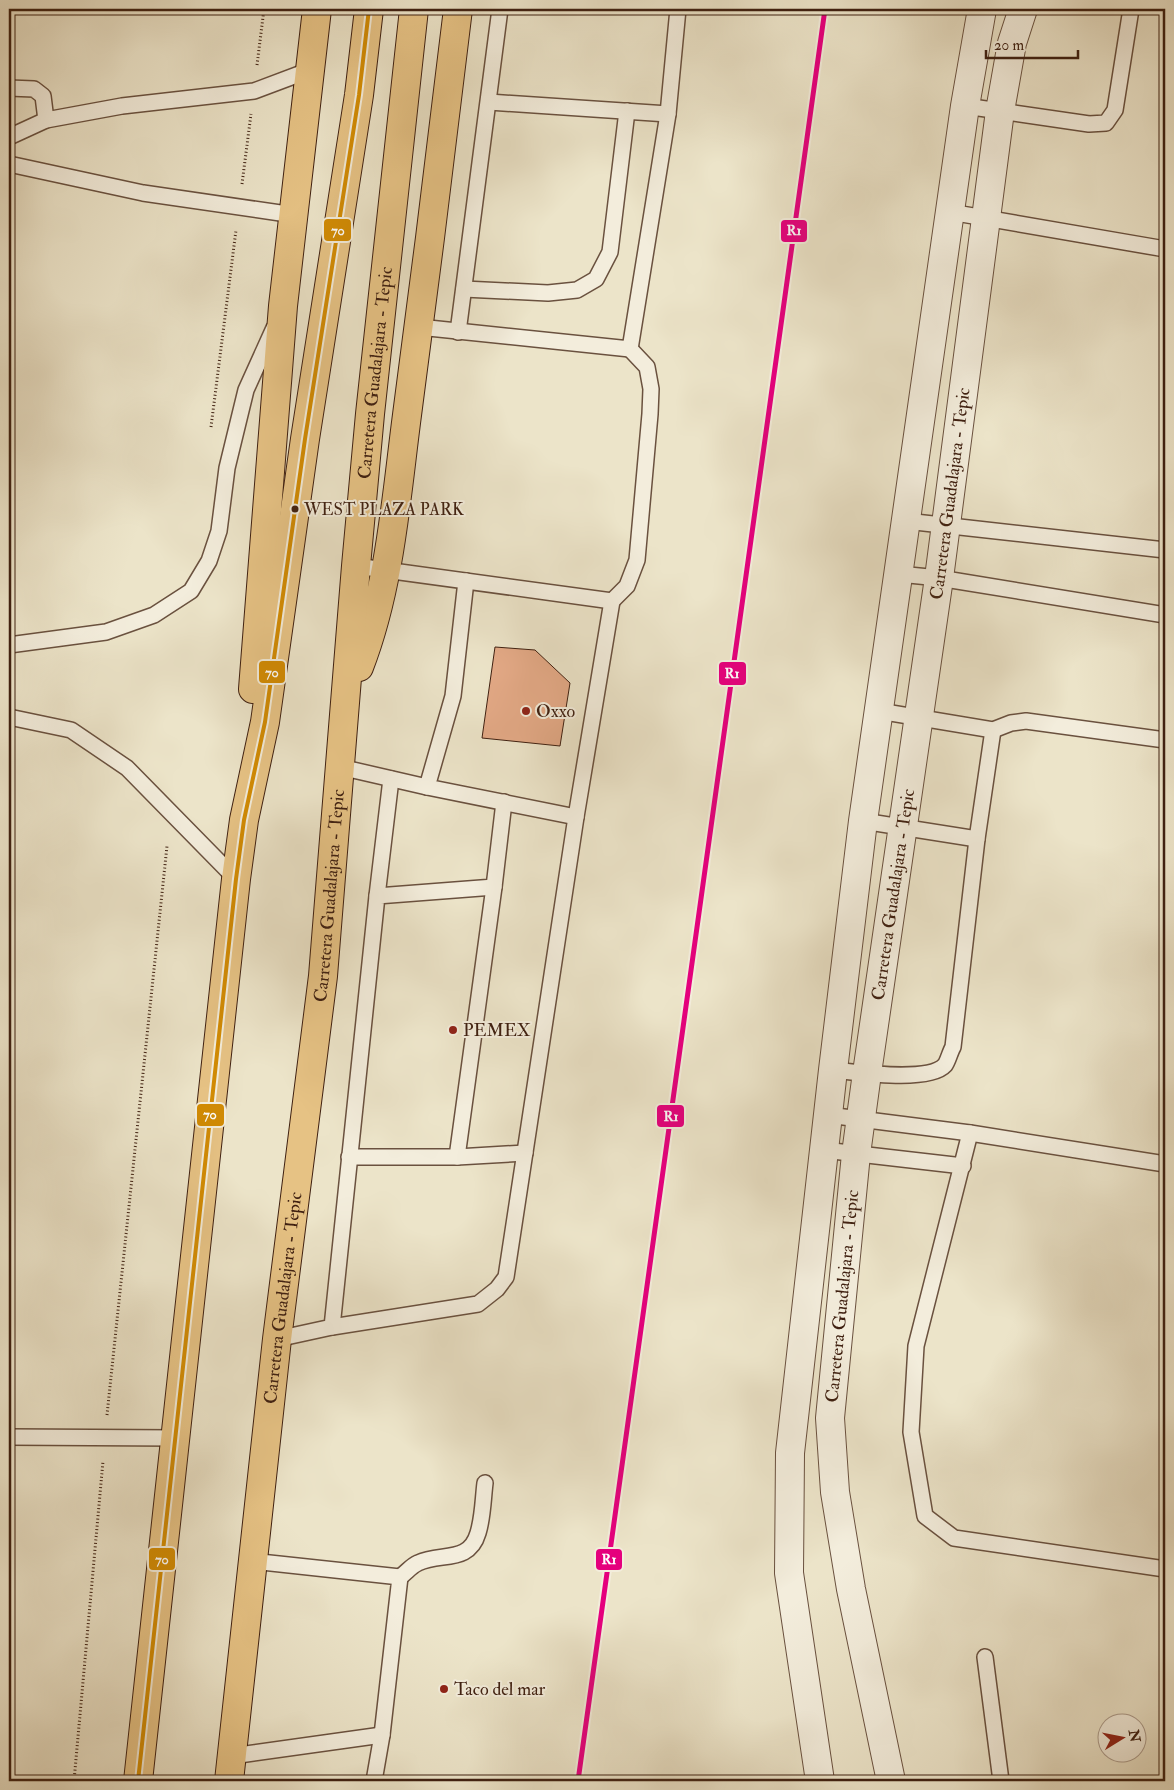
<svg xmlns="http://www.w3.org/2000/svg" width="1174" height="1790" font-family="'IM FELL Double Pica',serif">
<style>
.building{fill:#e3a986;stroke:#3f2011}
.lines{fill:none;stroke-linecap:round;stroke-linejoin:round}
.lane-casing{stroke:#6a513f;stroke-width:18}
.street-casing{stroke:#6a513f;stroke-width:30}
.highway-casing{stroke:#3f2011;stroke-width:30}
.path{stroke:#3f2011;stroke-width:3;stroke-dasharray:1 2.5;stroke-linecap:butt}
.lane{stroke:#f3eddc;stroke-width:15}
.street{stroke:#f3eddc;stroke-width:28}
.highway{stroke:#e6c284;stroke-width:28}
.bus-1-casing{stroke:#f3eddc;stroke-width:8}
.bus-1{stroke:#d28b03;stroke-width:4}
.rail-1-casing{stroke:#f3eddc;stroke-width:9}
.rail-1{stroke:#e5007d;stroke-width:5}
.bus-dot{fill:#3f2011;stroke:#f3eddc;stroke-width:2}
.poi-dot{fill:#8f2418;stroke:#f3eddc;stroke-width:2}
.labels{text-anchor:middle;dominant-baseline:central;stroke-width:4;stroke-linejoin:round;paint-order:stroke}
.bus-label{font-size:17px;fill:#3f2011;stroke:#f3eddc;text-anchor:start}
.street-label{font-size:18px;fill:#3f2011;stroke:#f3eddc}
.poi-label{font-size:18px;fill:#3f2011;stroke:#f3eddc;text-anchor:start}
.line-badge{stroke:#f3eddc;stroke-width:2}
.badge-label{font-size:14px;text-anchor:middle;font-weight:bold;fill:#fff}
</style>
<rect width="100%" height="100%" fill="#ece4c9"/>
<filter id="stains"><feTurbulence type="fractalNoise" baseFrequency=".004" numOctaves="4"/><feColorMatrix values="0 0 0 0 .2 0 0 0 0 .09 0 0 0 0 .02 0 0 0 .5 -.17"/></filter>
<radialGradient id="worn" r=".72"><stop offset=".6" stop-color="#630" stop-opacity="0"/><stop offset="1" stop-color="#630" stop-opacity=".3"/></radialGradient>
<path class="building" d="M 495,647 L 535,650 L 570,683 L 560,746 L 482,738 Z"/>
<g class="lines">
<g class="lane-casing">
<g id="lane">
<path d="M 9,88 L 34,89 L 43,96 L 46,120"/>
<path d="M 489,102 L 668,114"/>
<path d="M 965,106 L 1089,124 L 1106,123 L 1115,110 L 1131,9"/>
<path d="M 9,137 L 46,120 L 122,106 L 254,91 L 310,70"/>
<path d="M 9,164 L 143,193 L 294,215"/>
<path d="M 950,212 L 1165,249"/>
<path d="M 464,289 L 548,293 L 577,290 L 596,279 L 610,252 L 627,111"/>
<path d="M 419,327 L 630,349 L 668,114 L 678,9"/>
<path d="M 458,332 L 500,9"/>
<path d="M 906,521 L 1165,550"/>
<path d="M 899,574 L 939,578 L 1165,615"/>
<path d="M 466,581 L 453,696 L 427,787 L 576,817"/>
<path d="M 612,601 L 627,586 L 637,560 L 650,414 L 651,389 L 647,367 L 630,349"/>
<path d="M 9,645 L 106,632 L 154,615 L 191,591 L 209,561 L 219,531 L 227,468 L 246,390 L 274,328"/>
<path d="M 879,711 L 993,730 L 1011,723 L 1026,721 L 1165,740"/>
<path d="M 9,717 L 71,730 L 127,768 L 236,879"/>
<path d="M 340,767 L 427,787"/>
<path d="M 863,821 L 977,839"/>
<path d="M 377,896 L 391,779"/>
<path d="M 833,1070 C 856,1072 929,1083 945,1065 C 948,1061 950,1052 953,1047 L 977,839 L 993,730"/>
<path d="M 828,1115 L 970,1133 L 1165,1164"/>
<path d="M 970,1133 L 916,1346 L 911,1432 L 925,1516 L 954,1538 L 1165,1569"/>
<path d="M 824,1150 L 963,1166"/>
<path d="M 349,1157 L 457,1157 L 494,887"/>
<path d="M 457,1157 L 525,1153"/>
<path d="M 332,1327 L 478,1304 L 497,1289 L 506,1277 L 576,817 L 612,601 L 356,566"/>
<path d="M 277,1339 L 332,1327 L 377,896 L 494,887 L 504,802"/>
<path d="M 9,1437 L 176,1438"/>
<path d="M 252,1561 L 400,1577 L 382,1735 L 374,1781"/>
<path d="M 400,1577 C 406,1573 411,1566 418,1563 C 441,1552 469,1564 478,1533 C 483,1517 483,1499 485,1483"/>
<path d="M 985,1657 L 1001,1781"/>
<path d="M 232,1756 L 382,1735"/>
</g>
</g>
<g class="street-casing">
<g id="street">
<path d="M 820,1781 L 789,1573 L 790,1453 L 833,1070 L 863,821 L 965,106 L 982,9"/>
<path id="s1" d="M 891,1781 L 851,1589 L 835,1492 L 830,1418 L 856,1154 L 867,1073 L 939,578 L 1000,111 L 1012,43 L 1023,9"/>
</g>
</g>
<g class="highway-casing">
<g id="highway">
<path d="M 359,667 C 390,587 396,499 407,415 C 425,280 442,144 458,9"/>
<path d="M 253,689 L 283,306 L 317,9"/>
<path d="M 138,1781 L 236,879 L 244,820 L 265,722 L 305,439 L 359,95 L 369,9"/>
<path id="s2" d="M 229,1781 L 277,1339 L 323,976 L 356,566 L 370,414 L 414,9"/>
</g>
</g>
<g class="path">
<path d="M 257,65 L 264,9"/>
<path d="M 242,184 L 251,114"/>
<path d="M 211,427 L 236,230"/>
<path d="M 107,1415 L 167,846"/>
<path d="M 74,1781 L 103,1461"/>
</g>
<use href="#lane" class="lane"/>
<use href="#street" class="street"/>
<use href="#highway" class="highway"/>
<g class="bus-1-casing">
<path id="bus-1" d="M 138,1781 L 236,879 L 244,820 L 265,722 L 305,439 L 359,95 L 369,9"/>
</g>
<use href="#bus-1" class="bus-1"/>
<g class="rail-1-casing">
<path id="rail-1" d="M 578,1781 L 825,9"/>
</g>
<use href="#rail-1" class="rail-1"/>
</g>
<circle class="bus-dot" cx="295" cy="509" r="4.5"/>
<g class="poi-dot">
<circle cx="526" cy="711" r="5"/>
<circle cx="453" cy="1030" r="5"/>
<circle cx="444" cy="1689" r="5"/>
</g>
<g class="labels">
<g class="bus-label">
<text x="304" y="509">WEST PLAZA PARK</text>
</g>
<g class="street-label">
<text stroke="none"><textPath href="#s2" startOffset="1416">Carretera Guadalajara - Tepic</textPath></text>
<text stroke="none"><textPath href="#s1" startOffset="1301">Carretera Guadalajara - Tepic</textPath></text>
<text stroke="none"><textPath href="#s1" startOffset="896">Carretera Guadalajara - Tepic</textPath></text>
<text stroke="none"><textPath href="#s2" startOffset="891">Carretera Guadalajara - Tepic</textPath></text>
<text stroke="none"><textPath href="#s1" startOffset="491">Carretera Guadalajara - Tepic</textPath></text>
<text stroke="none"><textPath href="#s2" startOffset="486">Carretera Guadalajara - Tepic</textPath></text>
</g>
<g class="poi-label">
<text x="536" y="711">Oxxo</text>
<text x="463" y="1030">PEMEX</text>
<text x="454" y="1689">Taco del mar</text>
</g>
</g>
<g class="line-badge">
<rect x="323" y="218" width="29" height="24" rx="5" fill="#d28b03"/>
<rect x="780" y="219" width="28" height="24" rx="5" fill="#e5007d"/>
<rect x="258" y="660" width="28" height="24" rx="5" fill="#d28b03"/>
<rect x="718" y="661" width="29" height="25" rx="5" fill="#e5007d"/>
<rect x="196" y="1103" width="29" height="24" rx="5" fill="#d28b03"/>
<rect x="656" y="1104" width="29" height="24" rx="5" fill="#e5007d"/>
<rect x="148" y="1547" width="28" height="24" rx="5" fill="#d28b03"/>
<rect x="595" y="1548" width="28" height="23" rx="5" fill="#e5007d"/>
</g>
<g class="badge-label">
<text x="338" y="235">70</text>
<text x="794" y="235">R1</text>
<text x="272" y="677">70</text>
<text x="732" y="678">R1</text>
<text x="210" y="1119">70</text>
<text x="671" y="1121">R1</text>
<text x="162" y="1564">70</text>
<text x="609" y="1564">R1</text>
</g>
<rect width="1174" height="1790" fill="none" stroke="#ece4c9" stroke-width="30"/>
<rect x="10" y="10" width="1154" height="1770" fill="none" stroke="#3f2011" stroke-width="2.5"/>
<rect x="15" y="15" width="1144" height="1760" fill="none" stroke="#3f2011"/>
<g transform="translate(1122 1738) rotate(80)"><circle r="24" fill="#f3eddc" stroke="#ab9b8b"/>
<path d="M0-4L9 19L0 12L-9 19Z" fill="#8f2418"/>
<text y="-8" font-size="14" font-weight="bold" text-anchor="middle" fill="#3f2011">N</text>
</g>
<path d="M986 50v8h92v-8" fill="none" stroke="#3f2011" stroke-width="2.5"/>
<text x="994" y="50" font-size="15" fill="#3f2011" stroke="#f3eddc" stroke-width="4" paint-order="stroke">20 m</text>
<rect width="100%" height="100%" filter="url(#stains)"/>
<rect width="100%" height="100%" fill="url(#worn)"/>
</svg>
